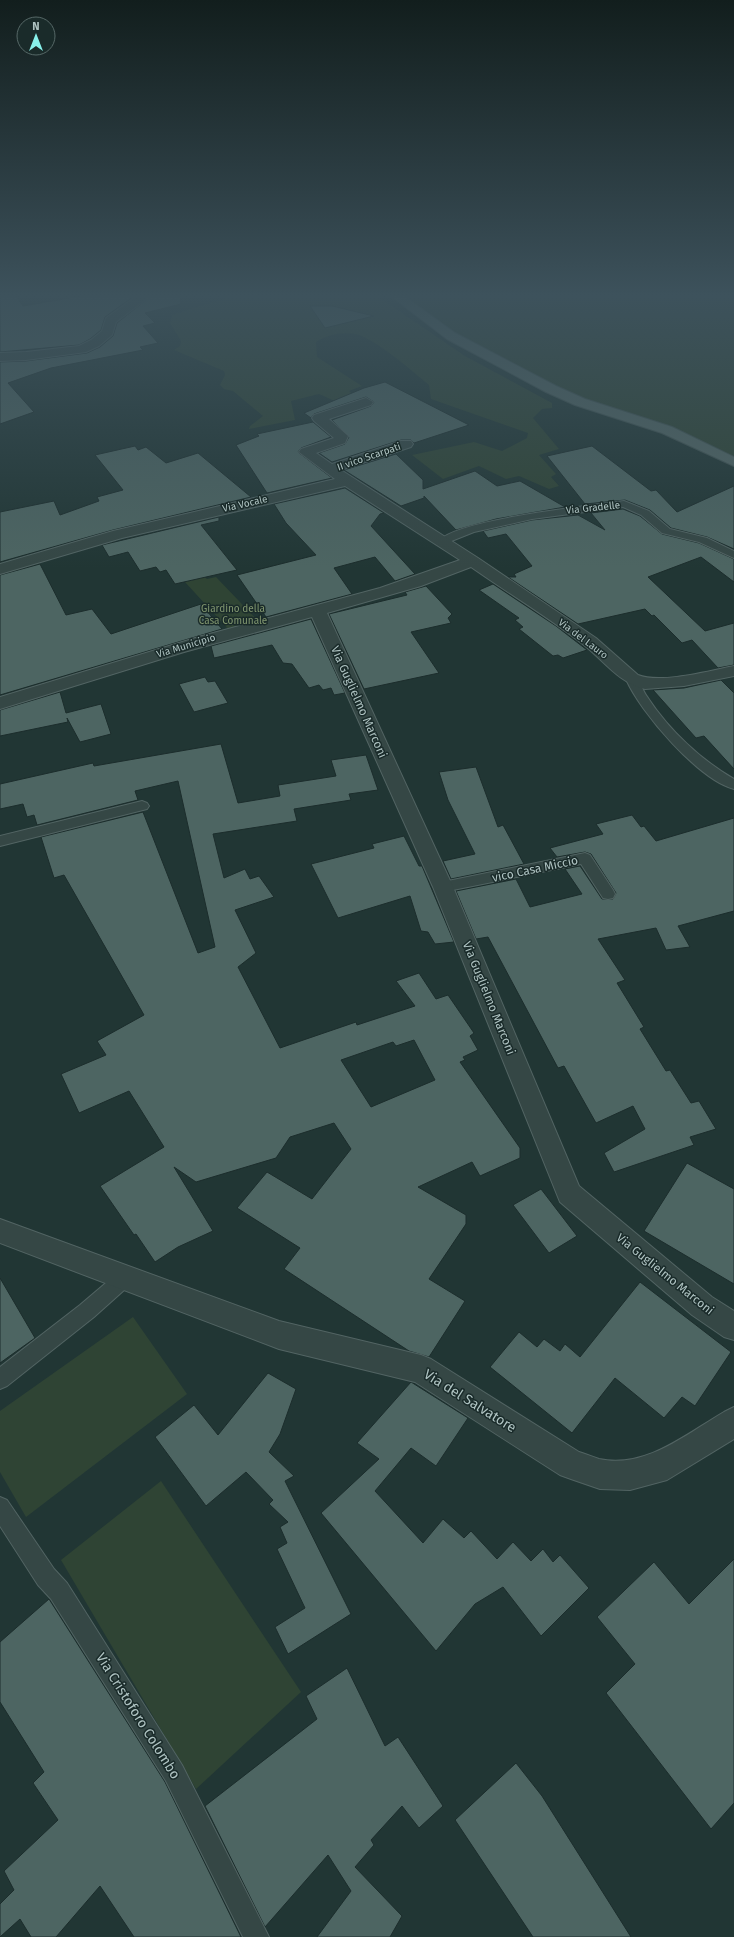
<svg xmlns="http://www.w3.org/2000/svg" width="734" height="1937" font-family="'Fira Sans',sans-serif">
<style>
.green{fill:#2f4434}
.building{fill:#4d6562;stroke:#1c2d2c;fill-rule:evenodd}
.lines{fill:none;stroke-linecap:round;stroke-linejoin:round}
.service-casing{stroke:#526463;stroke-width:2}
.minor-casing{stroke:#526463;stroke-width:2}
.primary-casing{stroke:#415352;stroke-width:2}
.service{fill:#354745;fill-rule:evenodd}
.minor{fill:#354745;fill-rule:evenodd}
.primary{fill:#536765;fill-rule:evenodd}
.labels{text-anchor:middle;dominant-baseline:central;stroke-width:3;stroke-linejoin:round;paint-order:stroke}
.far-street-label{font-size:10px;fill:#afc3c2;stroke:#1a2b2a}
.far-park-label{font-size:10px;fill:#829770;stroke:#1a2b2a}
.street-label{font-size:12px;fill:#afc3c2;stroke:#1a2b2a}
.near-street-label{font-size:14px;fill:#afc3c2;stroke:#1a2b2a}
</style>
<rect width="100%" height="100%" fill="#213634"/>
<g class="green">
<path d="M 224,296 L 377,296 L 465,356 L 552,403 L 552,408 L 542,409 L 533,418 L 559,449 L 539,455 L 556,474 L 551,477 L 559,486 L 549,489 L 519,476 L 506,479 L 479,466 L 443,479 L 412,455 L 474,442 L 502,451 L 527,438 L 528,433 L 431,399 L 429,385 C 411,370 387,349 366,338 C 351,330 330,333 316,342 L 317,357 L 362,386 L 349,391 L 361,402 L 346,406 L 319,394 L 291,401 L 295,420 L 249,429 L 250,426 L 263,416 L 233,391 L 224,389 L 220,385 L 225,375 L 224,371 L 174,350 L 180,346 L 181,341 L 170,323 L 172,315 L 223,299 Z"/>
<path d="M 399,296 L 734,296 L 734,457 L 576,397 L 453,333 Z"/>
<path d="M 203,576 L 207,579 L 216,577 L 259,622 L 229,630 L 184,581 Z"/>
<path d="M 133,1317 L 187,1394 L 26,1517 L 0,1472 L 0,1411 Z"/>
<path d="M 161,1481 L 301,1692 L 196,1789 L 61,1560 Z"/>
</g>
<g class="building">
<path d="M 0,296 L 16,296 L 23,306 L 81,296 L 134,296 L 105,317 L 101,330 L 90,339 L 79,345 L 0,352 Z"/>
<path d="M 151,296 L 180,296 L 181,304 L 145,313 L 155,323 L 143,326 L 158,343 L 140,347 L 143,350 L 51,368 L 8,383 L 34,412 L 0,424 L 0,362 L 26,361 L 87,353 L 100,347 L 113,336 L 117,323 Z"/>
<path d="M 310,306 L 332,306 L 374,316 L 325,328 Z"/>
<path d="M 385,382 L 469,425 L 414,443 L 411,440 L 401,440 L 332,462 L 319,453 L 345,444 L 349,437 L 332,420 L 371,406 L 374,402 L 366,397 L 314,414 L 311,418 L 304,413 L 364,388 Z"/>
<path d="M 313,422 L 331,437 L 301,448 L 298,452 L 332,478 L 267,493 L 236,445 L 259,436 L 257,434 Z"/>
<path d="M 135,446 L 138,450 L 146,447 L 166,463 L 198,453 L 251,497 L 113,530 L 0,562 L 0,512 L 54,501 L 60,515 L 99,501 L 97,497 L 123,490 L 95,455 Z"/>
<path d="M 592,446 L 651,491 L 656,490 L 677,512 L 734,486 L 734,549 L 707,537 L 671,528 L 650,510 L 625,500 L 585,504 L 547,456 Z"/>
<path d="M 396,454 L 423,480 L 423,489 L 475,471 L 497,486 L 520,481 L 565,507 L 496,519 L 456,530 L 424,496 L 424,498 L 401,506 L 344,470 Z"/>
<path d="M 345,488 L 384,513 L 380,514 L 371,526 L 415,574 L 395,581 L 375,557 L 334,568 L 352,594 L 266,617 L 237,575 L 316,555 L 286,523 L 274,504 Z"/>
<path d="M 623,509 L 640,516 L 662,534 L 699,543 L 734,559 L 734,582 L 701,557 L 648,577 L 705,631 L 734,623 L 734,665 L 718,668 L 692,640 L 682,643 L 654,615 L 652,616 L 645,609 L 578,624 L 508,577 L 516,577 L 514,574 L 532,566 L 506,534 L 488,538 L 483,531 L 532,520 L 578,515 L 605,530 L 591,513 Z"/>
<path d="M 219,517 L 219,521 L 201,525 L 237,570 L 175,584 L 166,570 L 160,572 L 156,567 L 140,571 L 128,552 L 109,557 L 102,545 Z"/>
<path d="M 40,564 L 66,615 L 92,609 L 111,634 L 201,604 L 222,629 L 0,695 L 0,575 Z"/>
<path d="M 493,584 L 556,626 L 587,650 L 563,658 L 558,655 L 553,656 L 519,629 L 523,627 L 515,620 L 519,618 L 479,590 Z"/>
<path d="M 426,586 L 452,614 L 448,618 L 451,623 L 411,632 L 439,673 L 364,689 L 329,614 L 407,595 L 405,592 Z"/>
<path d="M 311,619 L 345,693 L 334,695 L 331,688 L 323,690 L 319,685 L 309,688 L 292,664 L 283,663 L 272,645 L 214,658 L 211,646 Z"/>
<path d="M 205,677 L 208,682 L 215,681 L 228,703 L 194,712 L 179,684 Z"/>
<path d="M 721,680 L 734,693 L 734,769 L 704,736 L 696,738 L 653,690 L 684,688 Z"/>
<path d="M 60,692 L 66,713 L 101,704 L 111,734 L 80,742 L 67,718 L 68,722 L 0,736 L 0,710 Z"/>
<path d="M 221,744 L 238,803 L 280,796 L 278,785 L 336,776 L 331,760 L 366,755 L 378,790 L 349,794 L 351,800 L 294,809 L 297,821 L 213,834 L 224,878 L 245,869 L 250,879 L 259,876 L 274,897 L 235,910 L 256,953 L 238,967 L 280,1048 L 356,1022 L 357,1025 L 415,1006 L 396,981 L 419,973 L 436,999 L 448,995 L 474,1033 L 470,1036 L 478,1050 L 463,1057 L 465,1060 L 460,1062 L 520,1148 L 520,1158 L 480,1176 L 472,1162 L 418,1187 L 466,1215 L 466,1224 L 429,1279 L 465,1301 L 429,1357 L 409,1351 L 284,1269 L 300,1248 L 237,1208 L 267,1172 L 312,1199 L 351,1149 L 334,1123 L 290,1137 L 276,1158 L 196,1182 L 174,1167 L 213,1231 L 178,1247 L 155,1262 L 136,1234 L 134,1235 L 100,1186 L 164,1147 L 129,1091 L 79,1113 L 61,1074 L 106,1055 L 97,1041 L 144,1015 L 64,875 L 54,878 L 41,837 L 143,812 L 198,953 L 215,947 L 178,781 L 135,791 L 138,800 L 37,825 L 34,815 L 27,817 L 23,804 L 0,809 L 0,784 L 93,763 L 94,766 ZM 414,1040 L 435,1080 L 371,1107 L 341,1060 L 393,1042 L 396,1046 Z"/>
<path d="M 476,767 L 498,827 L 503,825 L 524,864 L 451,879 L 443,861 L 475,854 L 448,800 L 439,772 Z"/>
<path d="M 632,815 L 641,827 L 644,826 L 656,841 L 734,818 L 734,911 L 678,926 L 690,947 L 666,950 L 656,928 L 598,939 L 625,980 L 617,983 L 644,1027 L 640,1029 L 666,1071 L 670,1070 L 691,1103 L 699,1101 L 716,1129 L 690,1137 L 694,1145 L 614,1172 L 604,1153 L 645,1129 L 633,1106 L 596,1123 L 564,1066 L 558,1068 L 488,937 L 476,939 L 456,891 L 516,879 L 530,907 L 582,894 L 565,869 L 580,866 L 602,899 L 613,899 L 616,893 L 591,854 L 585,852 L 557,857 L 550,848 L 603,834 L 596,824 Z"/>
<path d="M 404,836 L 419,866 L 422,866 L 454,942 L 435,944 L 428,932 L 421,931 L 410,896 L 338,918 L 311,864 L 374,848 L 372,844 Z"/>
<path d="M 687,1163 L 734,1189 L 734,1284 L 644,1231 Z"/>
<path d="M 541,1189 L 577,1236 L 549,1253 L 513,1205 Z"/>
<path d="M 0,1278 L 35,1338 L 0,1363 Z"/>
<path d="M 640,1282 L 731,1352 L 695,1406 L 682,1397 L 664,1418 L 615,1378 L 572,1433 L 490,1367 L 519,1332 L 537,1347 L 544,1339 L 560,1351 L 565,1344 L 580,1357 Z"/>
<path d="M 268,1373 L 296,1389 L 280,1434 L 269,1452 L 294,1476 L 285,1481 L 351,1614 L 288,1654 L 275,1627 L 305,1608 L 277,1549 L 287,1543 L 280,1527 L 288,1522 L 269,1504 L 273,1500 L 246,1472 L 206,1506 L 155,1437 L 194,1405 L 218,1435 Z"/>
<path d="M 411,1382 L 468,1418 L 436,1466 L 411,1448 L 375,1491 L 423,1543 L 443,1519 L 464,1538 L 471,1531 L 497,1559 L 513,1542 L 531,1561 L 543,1549 L 553,1562 L 560,1555 L 589,1588 L 541,1636 L 503,1587 L 475,1604 L 436,1651 L 321,1513 L 379,1459 L 357,1443 Z"/>
<path d="M 734,1559 L 734,1803 L 711,1829 L 606,1693 L 635,1664 L 597,1617 L 654,1562 L 689,1604 Z"/>
<path d="M 49,1599 L 165,1782 L 241,1937 L 134,1937 L 100,1886 L 56,1937 L 31,1937 L 20,1919 L 0,1937 L 0,1904 L 14,1890 L 4,1871 L 58,1820 L 33,1783 L 44,1772 L 0,1702 L 0,1642 Z"/>
<path d="M 347,1668 L 385,1746 L 398,1737 L 443,1806 L 419,1828 L 402,1806 L 371,1840 L 374,1845 L 355,1867 L 402,1916 L 390,1937 L 317,1937 L 351,1891 L 328,1855 L 265,1927 L 205,1806 L 317,1719 L 306,1696 Z"/>
<path d="M 516,1763 L 542,1796 L 631,1937 L 533,1937 L 455,1820 Z"/>
</g>
<g class="lines">
<g class="service-casing">
<g id="service">
<path d="M 624,501 L 649,511 L 670,529 L 707,538 L 734,551 L 734,558 L 699,542 L 662,533 L 641,515 L 623,507 L 532,519 L 474,532 L 444,544 L 439,541 C 455,520 593,505 624,501 Z"/>
<path d="M 632,675 L 636,676 C 641,683 643,692 648,698 C 669,730 701,760 734,779 L 734,789 C 699,780 640,712 626,679 Z"/>
<path d="M 142,801 L 147,803 L 149,806 L 147,809 L 0,846 L 0,836 Z"/>
<path d="M 585,853 L 590,855 L 613,890 L 615,894 L 613,898 L 608,899 L 603,898 L 581,864 L 443,892 L 438,891 L 436,887 L 438,883 L 443,882 Z"/>
<path d="M 126,1268 L 132,1271 L 135,1277 L 132,1283 L 94,1317 L 7,1386 L 0,1389 L 0,1367 L 80,1305 L 120,1271 Z"/>
<path d="M 0,1497 L 7,1500 L 54,1569 L 67,1583 L 182,1765 L 269,1937 L 243,1937 L 166,1781 L 51,1599 L 38,1585 L 0,1526 Z"/>
</g>
</g>
<g class="minor-casing">
<g id="minor">
<path d="M 137,296 L 150,296 L 116,322 L 112,335 L 99,346 L 86,352 L 26,360 L 0,361 L 0,353 L 26,352 L 79,346 L 91,340 L 102,331 L 106,318 Z"/>
<path d="M 366,398 L 373,402 L 371,405 L 329,419 L 348,436 L 345,443 L 316,453 L 332,464 L 401,441 L 411,441 L 413,444 L 411,447 L 341,470 L 478,558 L 596,638 L 638,675 C 661,684 709,671 734,666 L 734,676 L 684,686 L 645,689 C 619,683 604,661 584,645 C 548,617 508,593 471,567 L 421,586 L 327,613 L 453,887 L 579,1186 L 712,1297 L 734,1311 L 734,1340 L 724,1337 L 692,1315 L 560,1202 L 433,887 L 312,617 L 184,652 L 0,709 L 0,697 L 202,636 L 380,588 L 460,560 L 345,486 L 122,538 L 0,574 L 0,564 L 113,531 L 335,479 L 299,452 L 301,449 L 334,438 L 314,421 L 312,418 L 314,415 Z"/>
<path d="M 0,1219 L 279,1321 L 421,1355 L 431,1359 L 579,1452 C 586,1454 593,1457 599,1459 C 646,1469 686,1434 724,1412 L 734,1407 L 734,1439 L 667,1480 L 630,1490 L 600,1489 L 571,1479 L 560,1475 L 415,1382 L 279,1349 L 0,1243 Z"/>
</g>
</g>
<g class="primary-casing">
<path id="primary" d="M 391,296 L 404,296 L 455,333 L 556,386 L 585,399 L 672,427 L 734,457 L 734,466 L 662,433 L 575,405 L 546,392 L 447,339 Z"/>
</g>
<use href="#service" class="service"/>
<use href="#minor" class="minor"/>
<use href="#primary" class="primary"/>
</g>
<linearGradient id="sky" x2="0" y2="1"><stop stop-color="#121e1d"/><stop offset="0.52" stop-color="#3d525c"/><stop offset="1" stop-color="#3d525c" stop-opacity="0"/></linearGradient>
<rect width="734" height="568" fill="url(#sky)"/>
<g class="labels">
<g class="far-street-label">
<text transform="translate(369 457) rotate(-19)">II vico Scarpati</text>
<text transform="translate(245 504) rotate(-13)">Via Vocale</text>
<text transform="translate(593 508) rotate(-6)">Via Gradelle</text>
<text transform="translate(583 639) rotate(37)">Via del Lauro</text>
<text transform="translate(186 646) rotate(-17)">Via Municipio</text>
</g>
<g class="far-park-label">
<text x="233" y="609">Giardino della<tspan x="233" dy="12">Casa Comunale</tspan></text>
</g>
<g class="street-label">
<text transform="translate(359 702) rotate(66)">Via Guglielmo Marconi</text>
<text transform="translate(535 869) rotate(-12)">vico Casa Miccio</text>
<text transform="translate(489 998) rotate(68)">Via Guglielmo Marconi</text>
<text transform="translate(665 1274) rotate(39)">Via Guglielmo Marconi</text>
</g>
<g class="near-street-label">
<text transform="translate(470 1401) rotate(32)">Via del Salvatore</text>
<text transform="translate(138 1716) rotate(58)">Via Cristoforo Colombo</text>
</g>
</g>
<g transform="translate(36 36)"><circle r="19" fill="#1a2b2a" stroke="#566867"/>
<path d="M0-3L7 15L0 10L-7 15Z" fill="#87f0ea"/>
<text y="-6" font-size="11" font-weight="bold" text-anchor="middle" fill="#afc3c2">N</text>
</g>
</svg>
